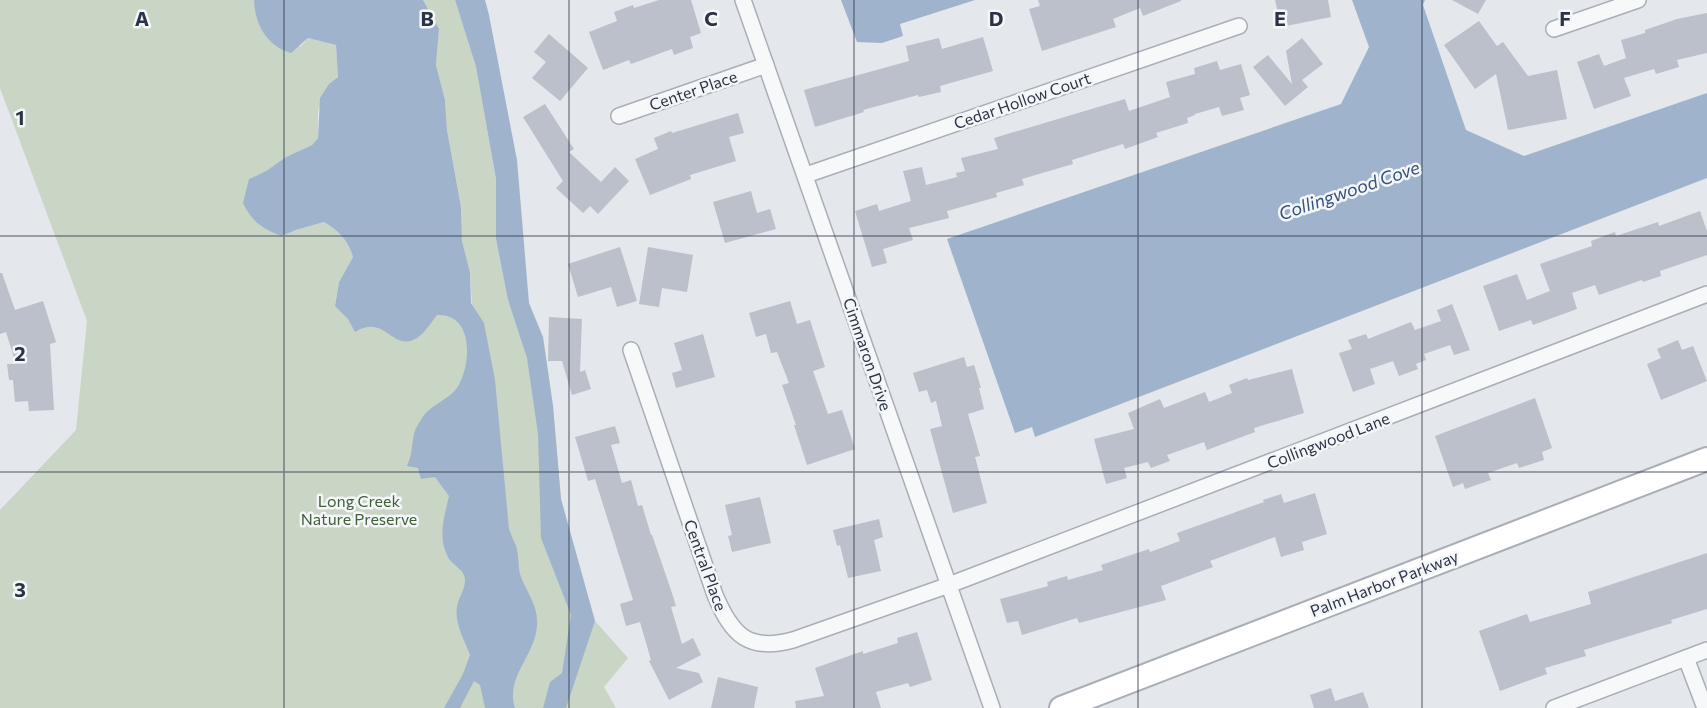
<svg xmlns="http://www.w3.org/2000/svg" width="1707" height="708" font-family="Commissioner,sans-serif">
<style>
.green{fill:#c9d6c5}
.water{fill:#9fb4cc}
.building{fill:#bbc0ca}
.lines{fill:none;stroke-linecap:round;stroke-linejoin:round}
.street-casing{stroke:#a9aeb7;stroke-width:18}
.secondary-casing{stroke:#a9aeb7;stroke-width:26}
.street{stroke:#f7f8fa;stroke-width:15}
.secondary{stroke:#fff;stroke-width:22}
.grid{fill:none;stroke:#2b3445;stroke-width:1.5;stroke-opacity:0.55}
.labels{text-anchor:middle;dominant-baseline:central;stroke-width:5;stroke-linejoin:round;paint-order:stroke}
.street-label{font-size:16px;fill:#2b3445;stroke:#f4f6f9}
.park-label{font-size:16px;fill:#3f6138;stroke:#f4f6f9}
.water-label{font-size:18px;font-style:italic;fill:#34527a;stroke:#f4f6f9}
.grid-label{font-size:20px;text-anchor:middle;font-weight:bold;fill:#2b3445;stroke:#f4f6f9;stroke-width:5;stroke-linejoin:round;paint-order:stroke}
</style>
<rect width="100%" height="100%" fill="#e4e7ec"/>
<path class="green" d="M 0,0 L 254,0 L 300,47 L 308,38 L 336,45 L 338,77 L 329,84 L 318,111 L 318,138 L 312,145 L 286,157 L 266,171 L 249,179 L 282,236 L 296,230 L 324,222 C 339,231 348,240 353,257 L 339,282 L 335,305 L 472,305 L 470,272 L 462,241 L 461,207 L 447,130 L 445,100 L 436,65 L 439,29 L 423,0 L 455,0 L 476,67 L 496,179 L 496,239 L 508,300 L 509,304 L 543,337 L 553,406 L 561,499 L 595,621 L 628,658 L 604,687 L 616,708 L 0,708 L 0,510 L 76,430 L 87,321 L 0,88 Z"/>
<g class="water">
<path d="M 254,0 L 423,0 L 439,29 L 436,65 L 445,100 L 447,130 L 461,207 L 462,241 L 470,272 L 471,303 L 484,323 L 495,380 L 509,529 C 511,535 514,541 516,546 C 519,555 518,565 520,574 C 526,592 539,606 537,626 C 535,656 505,677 515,708 L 485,708 L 480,685 L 474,681 L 460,708 L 444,708 L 463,674 L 470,655 C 465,641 454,623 457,607 C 458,598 465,590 465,580 C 465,570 454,566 449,559 C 437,538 444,518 449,496 L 435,477 L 421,479 L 418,468 L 407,466 C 413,452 411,448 414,434 C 415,429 419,423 422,418 C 430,405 448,400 457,388 C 472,365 474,313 437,315 C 430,324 423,336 413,340 C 391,349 384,314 355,332 L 348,319 L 335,306 L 339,282 L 353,257 C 348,240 339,231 324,222 L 296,230 L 282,236 C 263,229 252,222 243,203 L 249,179 L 266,171 L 286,157 L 312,145 L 318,138 L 320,98 L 329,84 L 338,77 L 336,45 L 308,38 L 291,53 C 267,46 255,25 254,0 Z"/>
<path d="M 455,0 L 485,0 L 489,15 L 517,160 L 529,303 L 543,337 L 553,406 L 561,499 L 595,621 L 566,708 L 543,708 L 550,682 L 562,673 L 571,615 L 541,538 L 538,434 L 527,358 L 508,300 L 496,239 L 496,179 L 476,67 Z"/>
<path d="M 841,0 L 975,0 L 900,24 L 903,36 L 882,43 L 857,42 Z"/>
<path d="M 1352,0 L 1425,0 L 1423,5 L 1466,130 L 1524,156 L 1707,93 L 1707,178 L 1035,437 L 1032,427 L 1015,433 L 947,239 L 1341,104 L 1369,47 Z"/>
</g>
<g class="building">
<path d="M 659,0 L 691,0 L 701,33 L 690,37 L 693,48 L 674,55 L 672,49 L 631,64 L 629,60 L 603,70 L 589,32 L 617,21 L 614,12 L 633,5 L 634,8 Z"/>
<path d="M 1038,0 L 1181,0 L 1181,1 L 1143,16 L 1140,8 L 1113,19 L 1116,27 L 1042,51 L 1029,9 L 1040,6 Z"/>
<path d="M 1275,0 L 1328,0 L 1331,17 L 1281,27 Z"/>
<path d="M 1452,0 L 1486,0 L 1478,14 Z"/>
<path d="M 1707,13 L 1707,53 L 1677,60 L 1679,67 L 1656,74 L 1654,69 L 1624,78 L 1631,96 L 1594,109 L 1577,62 L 1599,54 L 1604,66 L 1626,58 L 1621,40 L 1645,33 L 1645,30 L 1677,19 Z"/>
<path d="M 1479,21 L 1497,46 L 1503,42 L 1528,76 L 1557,70 L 1567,119 L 1508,130 L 1496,74 L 1475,89 L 1444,45 Z"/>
<path d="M 549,34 L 588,68 L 560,101 L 532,78 L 546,62 L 534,52 Z"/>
<path d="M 983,37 L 993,71 L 940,86 L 941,92 L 919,97 L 918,95 L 863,110 L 864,112 L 815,127 L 804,90 L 909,61 L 906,46 L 939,38 L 942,49 Z"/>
<path d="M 1302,38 L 1323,64 L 1302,80 L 1308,87 L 1285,106 L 1253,67 L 1268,55 L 1292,84 L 1286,51 Z"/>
<path d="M 1217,61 L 1220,70 L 1241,64 L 1250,95 L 1240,98 L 1244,110 L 1222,116 L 1219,107 L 1195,114 L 1195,115 L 1187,118 L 1188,123 L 1156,133 L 1158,137 L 1125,149 L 1123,144 L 1072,160 L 1073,164 L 1022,179 L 1024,185 L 996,193 L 997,197 L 947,211 L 949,218 L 909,228 L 913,240 L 883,249 L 887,263 L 872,267 L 855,211 L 877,204 L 879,211 L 911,201 L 903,171 L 922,167 L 926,185 L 957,177 L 956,173 L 965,171 L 961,158 L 998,149 L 994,138 L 1125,99 L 1129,111 L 1170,97 L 1166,82 L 1195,74 L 1194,68 Z"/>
<path d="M 545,104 L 574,149 L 569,152 L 601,182 L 615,167 L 629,181 L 598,214 L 590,206 L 583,213 L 556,188 L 563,181 L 523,117 Z"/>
<path d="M 738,113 L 744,133 L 729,137 L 736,161 L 690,175 L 691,179 L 650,195 L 635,159 L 658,149 L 654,138 L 671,131 L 672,133 Z"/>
<path d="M 751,191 L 757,213 L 770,209 L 776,229 L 725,243 L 713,202 Z"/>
<path d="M 1700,211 L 1707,231 L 1707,255 L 1660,271 L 1661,276 L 1643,282 L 1642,280 L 1599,295 L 1595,285 L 1572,293 L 1577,309 L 1533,325 L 1531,320 L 1499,331 L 1483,286 L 1517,274 L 1527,300 L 1550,291 L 1540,264 L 1592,246 L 1591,241 L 1615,232 L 1616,236 L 1658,222 L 1659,226 Z"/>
<path d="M 620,247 L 637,301 L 617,307 L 611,287 L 578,297 L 568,264 Z"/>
<path d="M 648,247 L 693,255 L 687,292 L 662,288 L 659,307 L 639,304 Z"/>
<path d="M 0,273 L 2,273 L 15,310 L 43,301 L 56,342 L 50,344 L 54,410 L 29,411 L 28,401 L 15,402 L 13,380 L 9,380 L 7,364 L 16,364 L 6,332 L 0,334 Z"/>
<path d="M 790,301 L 797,324 L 810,320 L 825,367 L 813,371 L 828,414 L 842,410 L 855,449 L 807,465 L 794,425 L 796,425 L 782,385 L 789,383 L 777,352 L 771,353 L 766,334 L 756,337 L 749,313 Z"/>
<path d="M 1452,304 L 1470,350 L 1454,355 L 1450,345 L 1424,354 L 1426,360 L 1416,364 L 1418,369 L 1399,376 L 1393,361 L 1370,369 L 1375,384 L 1353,392 L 1339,353 L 1352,349 L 1348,340 L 1366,334 L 1368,339 L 1411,322 L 1415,330 L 1441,321 L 1437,310 Z"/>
<path d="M 549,317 L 582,319 L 580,372 L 585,370 L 591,389 L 572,395 L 562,361 L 548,361 Z"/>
<path d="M 703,334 L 715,377 L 676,388 L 672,373 L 682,370 L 674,343 Z"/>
<path d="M 1678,340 L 1682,350 L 1693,346 L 1707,381 L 1661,400 L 1647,364 L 1661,358 L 1657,349 Z"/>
<path d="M 964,357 L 967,367 L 974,365 L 981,388 L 979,388 L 984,409 L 968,414 L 980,456 L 975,457 L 987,503 L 953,513 L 930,429 L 942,426 L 936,401 L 931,403 L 927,390 L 919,392 L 913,373 Z"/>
<path d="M 1292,369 L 1304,413 L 1254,428 L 1255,432 L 1207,450 L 1204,442 L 1167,455 L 1170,461 L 1151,468 L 1148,462 L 1124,468 L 1127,478 L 1106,484 L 1094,439 L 1134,429 L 1128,413 L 1160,399 L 1164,408 L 1205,392 L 1209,402 L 1232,393 L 1229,385 L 1247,378 L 1248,380 Z"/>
<path d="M 1535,398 L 1552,448 L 1542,452 L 1544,460 L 1519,468 L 1517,463 L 1488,473 L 1491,480 L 1465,489 L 1463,483 L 1453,487 L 1435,436 Z"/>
<path d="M 615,426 L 620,443 L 611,445 L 622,483 L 631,480 L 638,506 L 642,505 L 651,535 L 652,535 L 671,590 L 676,606 L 671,607 L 682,644 L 693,638 L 701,655 L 676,668 L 699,673 L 703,682 L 669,700 L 649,661 L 651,660 L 640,622 L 626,626 L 620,604 L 633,600 L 595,479 L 588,481 L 575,437 Z"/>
<path d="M 1315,493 L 1327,534 L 1302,542 L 1304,550 L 1281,557 L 1275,537 L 1210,561 L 1213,567 L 1161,586 L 1166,600 L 1151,604 L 1079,623 L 1077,618 L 1022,635 L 1018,621 L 1007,623 L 1000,599 L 1048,586 L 1047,582 L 1067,576 L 1068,580 L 1103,570 L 1101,565 L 1149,549 L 1150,552 L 1180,541 L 1177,533 L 1264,502 L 1263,500 L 1281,494 L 1284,503 Z"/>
<path d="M 760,497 L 771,543 L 732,552 L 728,536 L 732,535 L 725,505 Z"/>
<path d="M 879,519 L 883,537 L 874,540 L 881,571 L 848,578 L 840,545 L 837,546 L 833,530 Z"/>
<path d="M 1707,553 L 1707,609 L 1671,620 L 1672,623 L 1584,650 L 1586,656 L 1545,668 L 1547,674 L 1500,691 L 1479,631 L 1527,614 L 1530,622 L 1591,604 L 1588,592 Z"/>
<path d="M 917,632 L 932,680 L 910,687 L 908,683 L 876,692 L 881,708 L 796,708 L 795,701 L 824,696 L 815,668 L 863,651 L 863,654 L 898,643 L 897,638 Z"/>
<path d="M 718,677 L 758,687 L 754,708 L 711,708 Z"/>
<path d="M 1331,688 L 1335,701 L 1363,692 L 1369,708 L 1314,708 L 1310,695 Z"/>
</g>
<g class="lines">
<g class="street-casing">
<g id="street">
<path d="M 743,0 L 992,708"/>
<path d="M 1554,29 L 1638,0"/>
<path d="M 619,116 L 766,65"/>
<path d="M 806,175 L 1239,26"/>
<path d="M 631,350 L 715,595 C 732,635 748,652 793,640 L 949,585 L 1707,294"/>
<path d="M 1686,658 L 1705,708"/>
<path d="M 1554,708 L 1707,650"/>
</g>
</g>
<g class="secondary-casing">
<path id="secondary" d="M 1061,708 L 1707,459"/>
</g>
<use href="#street" class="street"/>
<use href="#secondary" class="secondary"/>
</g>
<path class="grid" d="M 284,0 L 284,708M 569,0 L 569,708M 854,0 L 854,708M 1138,0 L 1138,708M 1422,0 L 1422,708M 0,236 L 1707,236M 0,472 L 1707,472"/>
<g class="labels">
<g class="street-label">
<text transform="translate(693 90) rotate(-19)">Center Place</text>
<text transform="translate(1022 100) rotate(-19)">Cedar Hollow Court</text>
<text transform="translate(868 354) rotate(71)">Cimmaron Drive</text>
<text transform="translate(1328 440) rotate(-21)">Collingwood Lane</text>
<text transform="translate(706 565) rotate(70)">Central Place</text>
<text transform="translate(1384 583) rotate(-21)">Palm Harbor Parkway</text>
</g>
<g class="park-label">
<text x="359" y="500">Long Creek<tspan x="359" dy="18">Nature Preserve</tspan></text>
</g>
<g class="water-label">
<text transform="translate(1349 190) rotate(-19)">Collingwood Cove</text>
</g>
</g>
<g class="grid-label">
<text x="142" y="26">A</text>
<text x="427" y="26">B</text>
<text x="711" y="26">C</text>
<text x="996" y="26">D</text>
<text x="1280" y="26">E</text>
<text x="1565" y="26">F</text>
<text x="20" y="125">1</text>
<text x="20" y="361">2</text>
<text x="20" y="597">3</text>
</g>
</svg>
